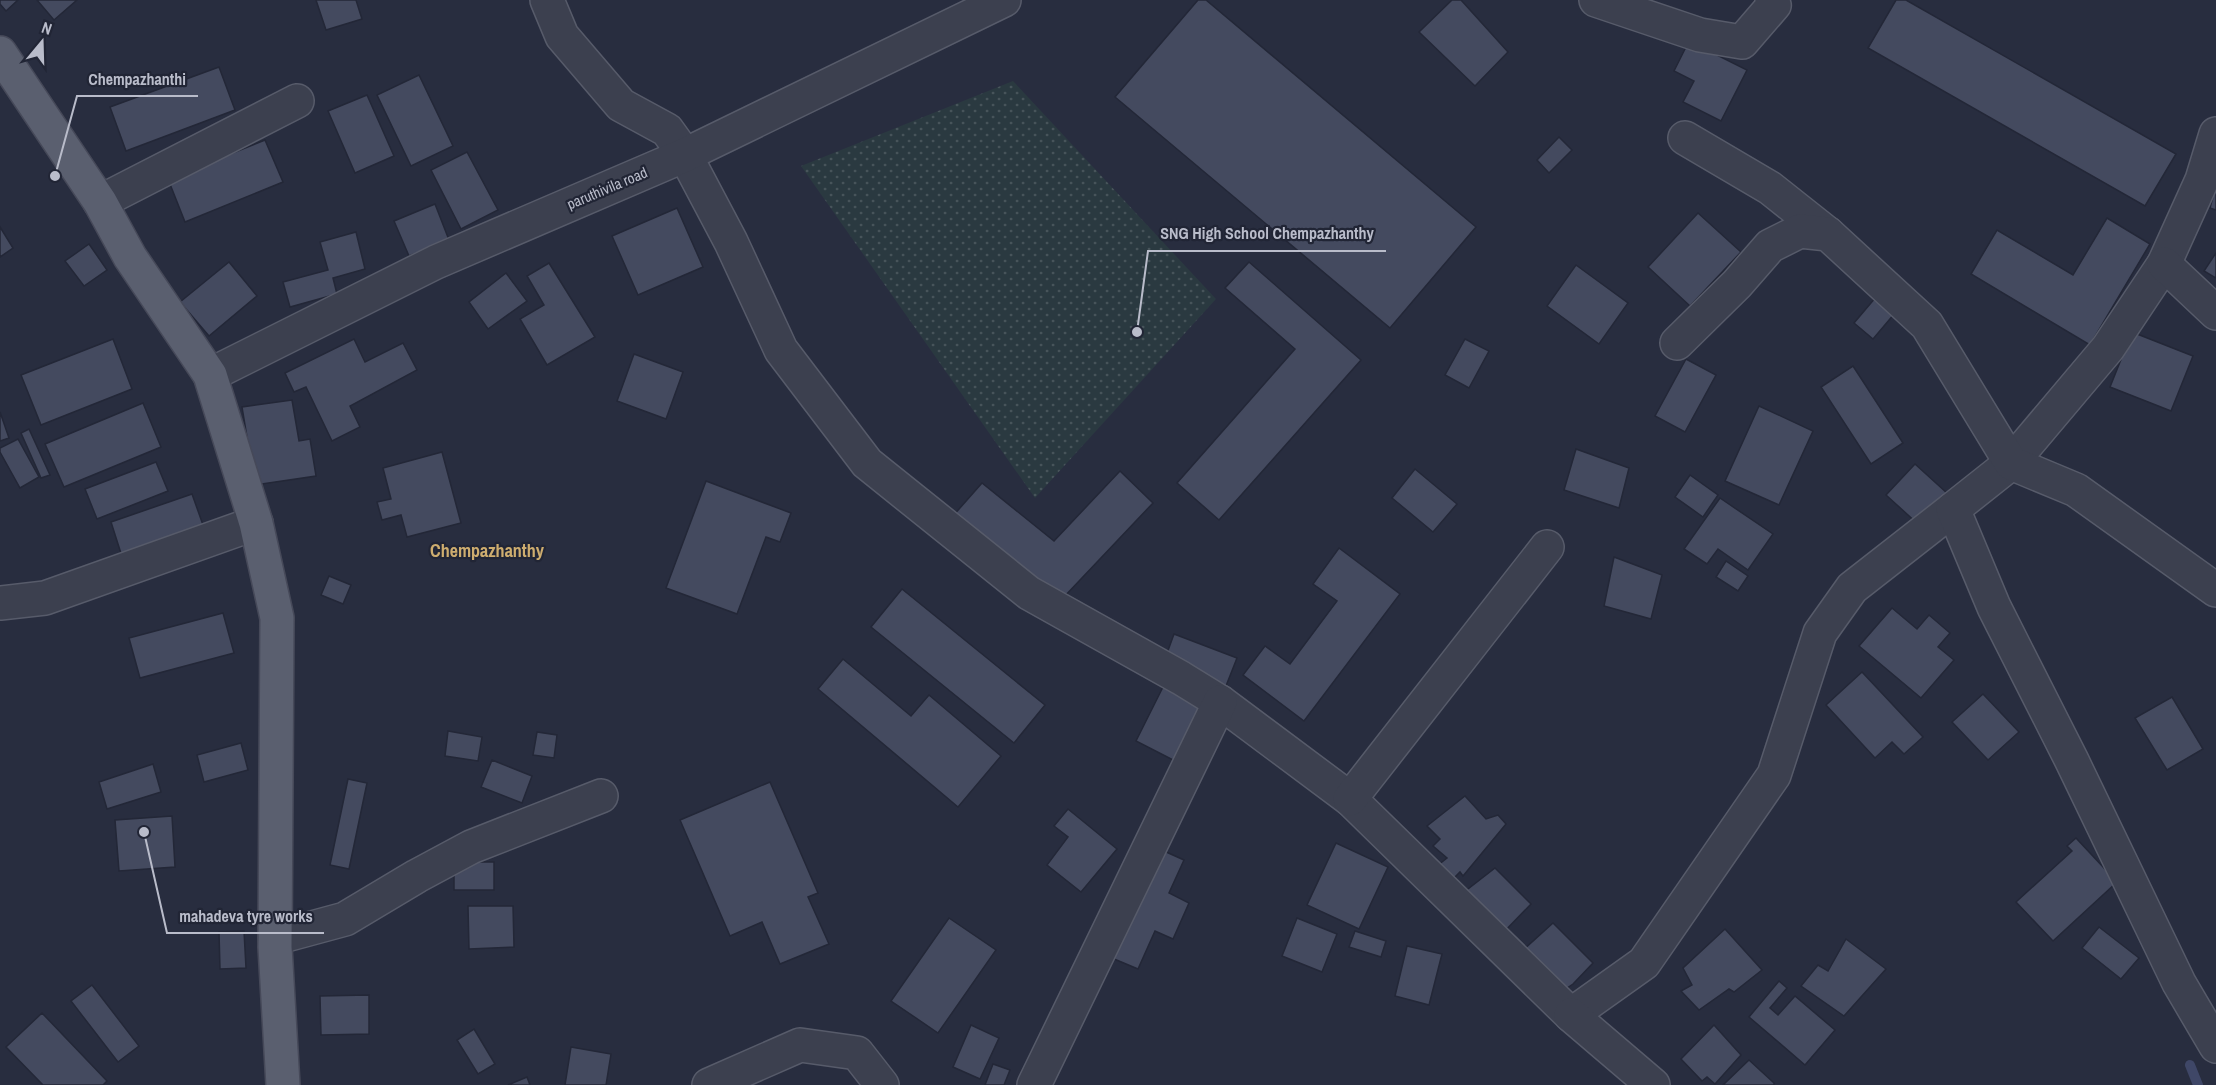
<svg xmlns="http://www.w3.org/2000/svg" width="2216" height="1085" font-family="'Archivo Narrow',sans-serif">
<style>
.park{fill:url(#park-dots)}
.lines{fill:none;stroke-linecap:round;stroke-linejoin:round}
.stream{stroke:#3f4767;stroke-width:10}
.building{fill:#444a5f;stroke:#232737;stroke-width:1.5}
.minor-casing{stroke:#575b6a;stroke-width:36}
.major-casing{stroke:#464959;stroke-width:36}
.minor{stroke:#3c404f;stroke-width:33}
.major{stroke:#5a5f6f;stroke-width:33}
.labels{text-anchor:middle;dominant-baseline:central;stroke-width:4.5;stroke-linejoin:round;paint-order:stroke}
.street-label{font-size:15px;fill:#b9bcca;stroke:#212535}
.quarter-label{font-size:18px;font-weight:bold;fill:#cead6f;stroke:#212535}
.leader{fill:none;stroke:#b9bcca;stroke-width:2}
.callout-dot{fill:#b9bcca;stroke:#212535;stroke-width:2}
.callout-label{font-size:16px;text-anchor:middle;font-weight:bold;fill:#b9bcca;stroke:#212535;stroke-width:4.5;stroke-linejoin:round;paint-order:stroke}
</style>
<defs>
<pattern id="park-dots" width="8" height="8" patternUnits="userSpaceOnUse" patternTransform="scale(1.5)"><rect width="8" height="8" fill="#2a3940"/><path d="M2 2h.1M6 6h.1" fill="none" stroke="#47545a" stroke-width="1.8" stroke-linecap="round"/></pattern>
</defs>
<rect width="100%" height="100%" fill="#282d3f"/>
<path class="park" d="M 1013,81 L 1216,299 L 1035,498 L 801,166 Z"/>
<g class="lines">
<path class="stream" d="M 2190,1065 L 2198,1085"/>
</g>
<g class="building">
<path d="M 0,0 L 18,0 L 6,11 L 0,4 Z"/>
<path d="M 37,0 L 77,0 L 54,20 Z"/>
<path d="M 316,0 L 356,0 L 362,19 L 326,30 Z"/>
<path d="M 1198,0 L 1206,0 L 1476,227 L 1390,328 L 1115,97 Z"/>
<path d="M 1452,0 L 1461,0 L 1508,52 L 1475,86 L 1419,32 Z"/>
<path d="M 1896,0 L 1906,0 L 2176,154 L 2145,206 L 1868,48 Z"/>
<path d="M 1689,41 L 1747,70 L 1721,121 L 1683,102 L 1694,81 L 1674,71 Z"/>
<path d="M 219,67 L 235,110 L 126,151 L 110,107 Z"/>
<path d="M 419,75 L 453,146 L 411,166 L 377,95 Z"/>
<path d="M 367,95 L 394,156 L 355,173 L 328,111 Z"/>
<path d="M 1559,137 L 1572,150 L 1549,173 L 1537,160 Z"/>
<path d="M 265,140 L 283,182 L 185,222 L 168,179 Z"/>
<path d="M 467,152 L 498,210 L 461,229 L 431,170 Z"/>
<path d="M 2216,186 L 2216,210 L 2210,208 Z"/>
<path d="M 435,204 L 449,240 L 409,256 L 394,221 Z"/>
<path d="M 677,208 L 703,267 L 638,295 L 612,236 Z"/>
<path d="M 1698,213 L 1741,252 L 1690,306 L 1648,267 Z"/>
<path d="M 2107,218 L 2150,244 L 2090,345 L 1971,274 L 1997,230 L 2073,275 Z"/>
<path d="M 0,227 L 13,248 L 0,257 Z"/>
<path d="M 356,232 L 365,269 L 333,278 L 337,294 L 290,307 L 283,282 L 328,270 L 320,242 Z"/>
<path d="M 89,244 L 107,270 L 84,286 L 65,261 Z"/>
<path d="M 2216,253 L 2216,278 L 2204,271 Z"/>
<path d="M 229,262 L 257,296 L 209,336 L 180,302 Z"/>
<path d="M 1249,262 L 1361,360 L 1219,520 L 1177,483 L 1295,349 L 1225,288 Z"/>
<path d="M 549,263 L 595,337 L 547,365 L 520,319 L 544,305 L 527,276 Z"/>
<path d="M 1576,265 L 1628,303 L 1599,344 L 1547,306 Z"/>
<path d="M 506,273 L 527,301 L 488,329 L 469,302 Z"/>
<path d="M 1876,297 L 1895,313 L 1873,339 L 1854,323 Z"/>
<path d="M 2132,332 L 2193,356 L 2171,411 L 2110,387 Z"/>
<path d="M 113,339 L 132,389 L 41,425 L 21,375 Z"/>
<path d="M 354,339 L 365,362 L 403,343 L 417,370 L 350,406 L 360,427 L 332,441 L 306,387 L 294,392 L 285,373 Z"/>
<path d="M 1465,339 L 1489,351 L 1469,388 L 1445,375 Z"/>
<path d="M 634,354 L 683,372 L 666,419 L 617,401 Z"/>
<path d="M 1686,359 L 1716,375 L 1685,432 L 1655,416 Z"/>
<path d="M 1853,366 L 1903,443 L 1871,464 L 1821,387 Z"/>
<path d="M 292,400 L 299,441 L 310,439 L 316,476 L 255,485 L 242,407 Z"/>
<path d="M 143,403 L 161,447 L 64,487 L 45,444 Z"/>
<path d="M 1759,406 L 1813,431 L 1779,505 L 1725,481 Z"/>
<path d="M 0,412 L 9,438 L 0,441 Z"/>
<path d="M 29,429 L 50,475 L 41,478 L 21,433 Z"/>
<path d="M 18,439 L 39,477 L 20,488 L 0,452 L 0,448 Z"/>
<path d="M 1576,449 L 1629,468 L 1619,508 L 1564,490 Z"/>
<path d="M 442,452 L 461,523 L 407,537 L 401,515 L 382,520 L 377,502 L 391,499 L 383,468 Z"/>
<path d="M 156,462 L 168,491 L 97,519 L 85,489 Z"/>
<path d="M 1915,464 L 1948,494 L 1919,525 L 1886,495 Z"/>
<path d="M 1415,469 L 1457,504 L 1433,532 L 1392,498 Z"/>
<path d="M 1120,471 L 1153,503 L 1062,599 L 952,517 L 982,483 L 1054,541 Z"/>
<path d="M 1690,475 L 1718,495 L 1703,517 L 1675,497 Z"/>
<path d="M 706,481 L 791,513 L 780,542 L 766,537 L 737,614 L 666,588 Z"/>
<path d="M 192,494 L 208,539 L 125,566 L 111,522 Z"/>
<path d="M 1720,498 L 1773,534 L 1748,570 L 1718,549 L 1707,564 L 1684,549 Z"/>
<path d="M 1339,548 L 1400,594 L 1304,721 L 1243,675 L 1265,646 L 1290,664 L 1337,601 L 1313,584 Z"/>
<path d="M 1614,557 L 1662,575 L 1651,619 L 1604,606 Z"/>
<path d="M 1726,561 L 1748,576 L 1738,591 L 1716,577 Z"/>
<path d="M 329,576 L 351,585 L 343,604 L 321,595 Z"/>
<path d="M 902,589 L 1045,705 L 1014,743 L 871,627 Z"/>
<path d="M 1892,608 L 1917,629 L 1929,615 L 1950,633 L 1938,647 L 1954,660 L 1921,698 L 1859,646 Z"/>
<path d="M 223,613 L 234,653 L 140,678 L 129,638 Z"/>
<path d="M 1174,634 L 1237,658 L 1224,691 L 1162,667 Z"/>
<path d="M 843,659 L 911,716 L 929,695 L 1001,756 L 958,807 L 818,689 Z"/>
<path d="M 1862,672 L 1923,737 L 1904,754 L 1892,742 L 1875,758 L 1826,705 Z"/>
<path d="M 1163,687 L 1201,707 L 1175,761 L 1136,741 Z"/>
<path d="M 1983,694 L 2019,732 L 1988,760 L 1952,722 Z"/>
<path d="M 2172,697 L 2203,749 L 2167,770 L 2135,718 Z"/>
<path d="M 448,731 L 482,737 L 478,761 L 445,756 Z"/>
<path d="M 537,732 L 557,735 L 554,758 L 533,755 Z"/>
<path d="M 241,743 L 248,770 L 204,782 L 197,755 Z"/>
<path d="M 492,760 L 532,776 L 522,803 L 481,787 Z"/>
<path d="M 153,764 L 161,792 L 107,809 L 99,782 Z"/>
<path d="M 348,779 L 367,783 L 349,869 L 330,865 Z"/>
<path d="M 770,782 L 818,893 L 808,897 L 829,944 L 780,964 L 762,922 L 730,936 L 680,820 Z"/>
<path d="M 1465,796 L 1486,819 L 1498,815 L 1506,824 L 1463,876 L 1460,872 L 1451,881 L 1437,866 L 1447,858 L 1433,846 L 1440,839 L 1427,826 Z"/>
<path d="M 1068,809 L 1117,849 L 1081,892 L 1047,865 L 1068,837 L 1054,826 Z"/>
<path d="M 172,816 L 175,867 L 119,871 L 115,820 Z"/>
<path d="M 2076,838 L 2117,882 L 2053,941 L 2016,902 L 2072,851 L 2067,846 Z"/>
<path d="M 1336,843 L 1388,867 L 1359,929 L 1307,905 Z"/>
<path d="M 1155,847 L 1184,860 L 1169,893 L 1189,903 L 1173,939 L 1155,931 L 1138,969 L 1107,956 Z"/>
<rect x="454" y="862" width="40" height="28"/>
<path d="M 1495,868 L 1531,904 L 1499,937 L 1459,896 Z"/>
<path d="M 468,906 L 513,906 L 514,947 L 469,949 Z"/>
<path d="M 949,918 L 996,950 L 938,1033 L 891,1001 Z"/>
<path d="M 1297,918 L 1337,934 L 1322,972 L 1282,956 Z"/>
<path d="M 1553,923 L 1593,963 L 1573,984 L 1558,994 L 1522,951 Z"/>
<path d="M 2099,927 L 2139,958 L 2121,979 L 2082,948 Z"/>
<path d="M 1725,929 L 1762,970 L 1734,992 L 1729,989 L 1699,1010 L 1681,991 L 1692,985 L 1683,968 Z"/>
<path d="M 244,931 L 246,968 L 220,969 L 219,932 Z"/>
<path d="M 1355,931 L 1386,941 L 1381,957 L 1349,947 Z"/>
<path d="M 1846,939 L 1886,969 L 1844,1016 L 1801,986 L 1818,965 L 1828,971 Z"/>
<path d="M 1407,946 L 1442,954 L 1429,1005 L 1395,996 Z"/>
<path d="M 1779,981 L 1787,988 L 1770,1008 L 1778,1015 L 1795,996 L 1835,1030 L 1805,1065 L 1749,1017 Z"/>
<path d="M 92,985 L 139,1046 L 118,1062 L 71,1001 Z"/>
<path d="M 369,995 L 369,1034 L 321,1035 L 320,996 Z"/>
<path d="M 42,1013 L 107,1081 L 103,1085 L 43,1085 L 6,1047 Z"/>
<path d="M 971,1025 L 999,1038 L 980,1079 L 953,1067 Z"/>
<path d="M 1714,1025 L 1741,1055 L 1715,1084 L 1707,1077 L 1702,1081 L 1681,1059 Z"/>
<path d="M 474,1029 L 495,1064 L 478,1074 L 457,1040 Z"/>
<path d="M 571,1047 L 611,1054 L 606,1085 L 565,1085 Z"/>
<path d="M 1749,1060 L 1774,1083 L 1774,1085 L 1723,1085 Z"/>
<path d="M 993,1064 L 1010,1070 L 1004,1085 L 985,1085 Z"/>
<path d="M 527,1077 L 530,1085 L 508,1085 Z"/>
</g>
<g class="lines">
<g class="minor-casing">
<g id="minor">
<path d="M 547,0 L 562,36 L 621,105 L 667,130 L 685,155 L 731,242 L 781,350 L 867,463 L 1029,593 L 1181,678 L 1220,702 L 1350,799 L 1571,1015 L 1644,963 L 1774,775 L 1820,633 L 1852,588 L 1953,509"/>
<path d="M 1596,0 L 1700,35 L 1742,42 L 1774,5 L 1772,0"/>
<path d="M 2216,134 L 2202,180 L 2164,264 L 2108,348 L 2011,463 L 1953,509 L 1994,607 L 2072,761 L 2179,983 L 2216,1046"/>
<path d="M 1685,138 L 1770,188 L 1828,234"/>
<path d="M 100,202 L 297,101"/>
<path d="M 2164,264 L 2216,313"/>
<path d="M 1677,343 L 1737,284 L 1770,246 L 1800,231 L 1828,234 L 1927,325 L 2011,463 L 2076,490 L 2216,590"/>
<path d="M 210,375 L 436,262 L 685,155 L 1004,0"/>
<path d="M 0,603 L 45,598 L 256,523"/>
<path d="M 1350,799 L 1547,547"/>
<path d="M 275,938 L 345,919 L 417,876 L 471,847 L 601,796"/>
<path d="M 1571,1015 L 1653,1085"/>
<path d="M 709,1085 L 800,1045 L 857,1053 L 882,1085"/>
<path d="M 1034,1085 L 1220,702"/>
</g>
</g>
<g class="major-casing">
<path id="major" d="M 0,53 L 100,202 L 130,257 L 210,375 L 256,523 L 277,618 L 275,947 L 283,1085"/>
</g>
<use href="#minor" class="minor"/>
<use href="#major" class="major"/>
</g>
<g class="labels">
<g class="street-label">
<text transform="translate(607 188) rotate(-23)">paruthivila road</text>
</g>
<g class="quarter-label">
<text x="487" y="550">Chempazhanthy</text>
</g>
</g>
<path class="leader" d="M55 176L77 96H198M1137 332L1148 251H1386M144 832L167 933H324"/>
<g class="callout-dot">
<circle cx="55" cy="176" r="6"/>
<circle cx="1137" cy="332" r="6"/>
<circle cx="144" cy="832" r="6"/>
</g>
<g class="callout-label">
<text x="137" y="85">Chempazhanthi</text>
<text x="1267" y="239">SNG High School Chempazhanthy</text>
<text x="246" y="922">mahadeva tyre works</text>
</g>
<g transform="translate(42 42) rotate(19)" stroke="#212535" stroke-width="4.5" paint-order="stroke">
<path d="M0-4.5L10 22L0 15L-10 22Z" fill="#b9bcca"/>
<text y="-9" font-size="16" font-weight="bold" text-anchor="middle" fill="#b9bcca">N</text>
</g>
</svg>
